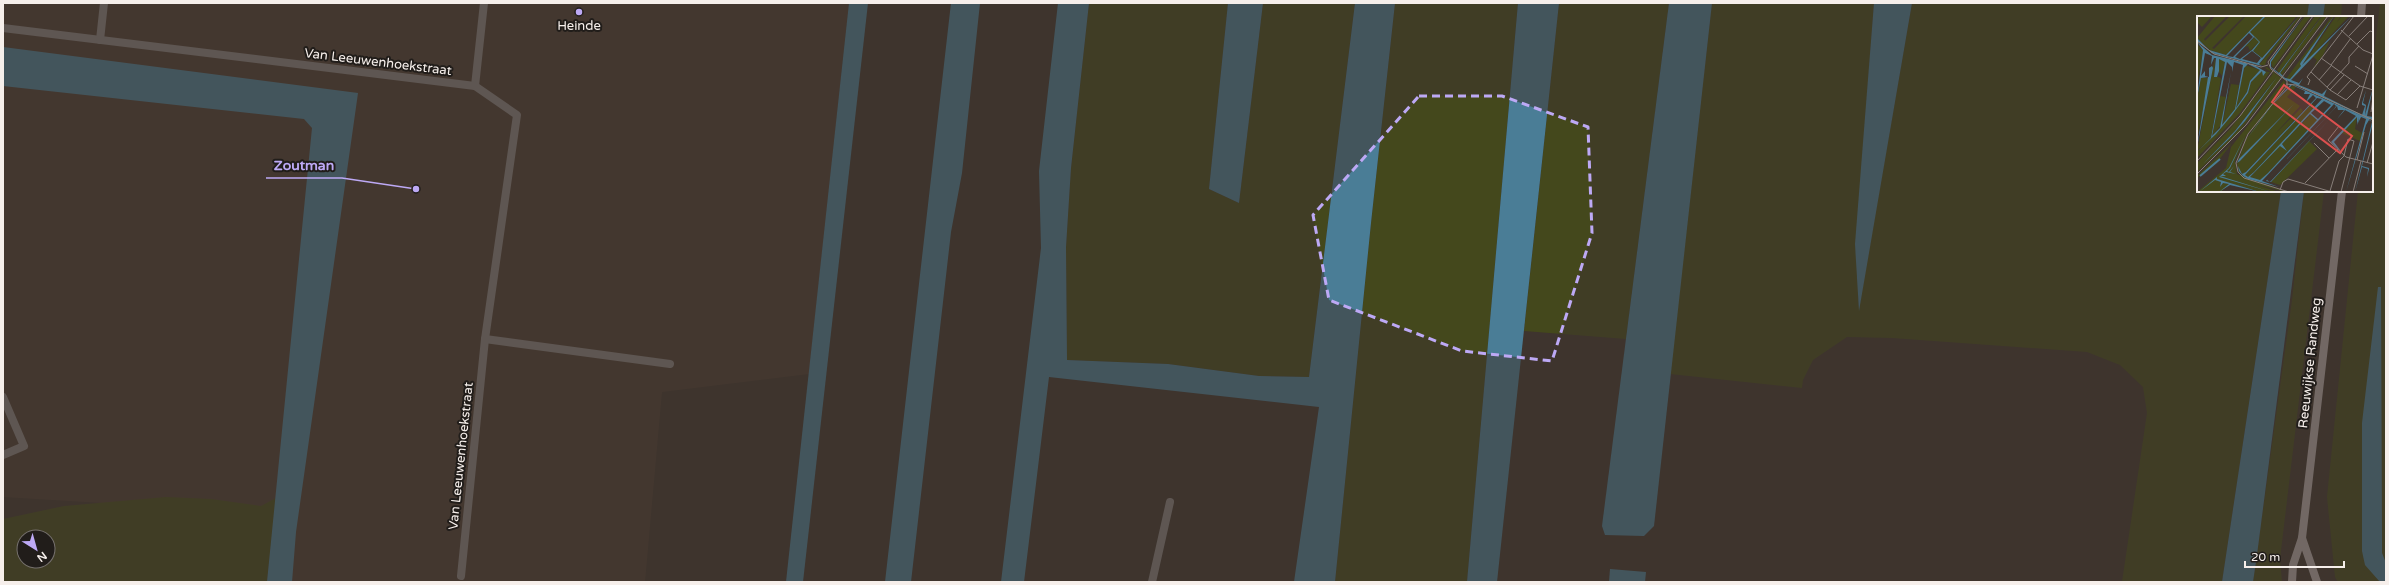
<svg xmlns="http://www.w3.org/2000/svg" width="2389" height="585" font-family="'Varela Round',sans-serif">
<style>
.built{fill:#4b3b32}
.green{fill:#44481c;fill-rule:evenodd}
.water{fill:#4a7d96}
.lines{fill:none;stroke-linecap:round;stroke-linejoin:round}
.service{stroke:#857f7f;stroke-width:8}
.minor{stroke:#857f7f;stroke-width:8}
.secondary{stroke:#b2a7a7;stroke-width:8}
.marked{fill:none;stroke:#bda9f5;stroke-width:3;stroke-dasharray:8 5;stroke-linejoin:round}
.poi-dot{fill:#bda9f5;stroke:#211d1a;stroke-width:1.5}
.labels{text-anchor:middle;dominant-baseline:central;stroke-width:4;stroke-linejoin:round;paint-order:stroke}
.poi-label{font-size:13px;fill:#f6efeb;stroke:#211d1a}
.street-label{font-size:13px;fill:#f6efeb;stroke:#211d1a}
.inset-river{fill:none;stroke:#4a7d96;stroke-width:2}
.inset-road{fill:none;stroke:#887f7a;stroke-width:1}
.view{fill:#dc504f;fill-opacity:0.15;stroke:#dc504f;stroke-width:2}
.inset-edge{fill:none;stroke:#f6efeb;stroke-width:2}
.leader{fill:none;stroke:#bda9f5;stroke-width:1.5}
.callout-dot{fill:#bda9f5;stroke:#211d1a;stroke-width:1.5}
.callout-label{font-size:14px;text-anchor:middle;font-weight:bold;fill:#bda9f5;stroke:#211d1a;stroke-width:4;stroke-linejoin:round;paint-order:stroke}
</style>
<rect width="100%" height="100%" fill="#3e342e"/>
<path class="built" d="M 3,3 L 849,3 L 809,374 L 662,392 L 645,582 L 265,582 L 267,513 L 3,497 Z"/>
<g class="green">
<path d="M 1089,3 L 1228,3 L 1209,189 L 1239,203 L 1263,3 L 1355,3 L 1309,377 L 1259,376 L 1168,364 L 1067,360 L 1066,247 L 1071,168 Z"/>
<path d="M 1395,3 L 1518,3 L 1467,582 L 1335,582 L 1371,223 Z"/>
<path d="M 1559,3 L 1669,3 L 1626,339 L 1524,331 Z"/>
<path d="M 1712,3 L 1874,3 L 1856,244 L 1859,308 L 1912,3 L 2309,3 L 2307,17 L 2198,17 L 2198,191 L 2281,191 L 2222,582 L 2122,582 L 2147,413 L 2143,387 L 2120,365 L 2087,352 L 1892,338 L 1847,337 L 1813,360 L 1803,380 L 1802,388 L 1670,374 Z"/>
<path d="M 2325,3 L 2342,3 L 2341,17 L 2323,17 Z"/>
<path d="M 2380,3 L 2386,3 L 2386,582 L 2338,582 L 2335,577 L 2327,497 L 2358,191 L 2372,191 L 2372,73 Z"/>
<path d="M 2304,191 L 2324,191 L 2280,559 L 2282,582 L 2253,582 L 2292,300 Z"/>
<path d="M 166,497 L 211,499 L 261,506 L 276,498 L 267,582 L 3,582 L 3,519 L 64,506 ZM 24,537 L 48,537 L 48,561 L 24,561 Z"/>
</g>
<g class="water">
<path d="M 849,3 L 868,3 L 803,582 L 786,582 Z"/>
<path d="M 951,3 L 980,3 L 962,173 L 951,232 L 911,582 L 885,582 Z"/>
<path d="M 1058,3 L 1089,3 L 1071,168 L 1066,247 L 1067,360 L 1168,364 L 1259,376 L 1309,377 L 1355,3 L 1395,3 L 1371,223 L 1335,582 L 1294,582 L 1319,407 L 1049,377 L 1024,582 L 1001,582 L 1041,248 L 1039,171 Z"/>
<path d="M 1228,3 L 1263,3 L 1239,203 L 1209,189 Z"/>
<path d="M 1518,3 L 1559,3 L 1497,582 L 1467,582 Z"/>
<path d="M 1669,3 L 1712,3 L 1654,526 L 1644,536 L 1605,535 L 1602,526 Z"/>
<path d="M 1874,3 L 1912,3 L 1859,311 L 1855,244 Z"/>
<path d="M 2309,3 L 2325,3 L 2323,17 L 2307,17 Z"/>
<path d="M 3,47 L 358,93 L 296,532 L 292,582 L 267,582 L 312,128 L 304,119 L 3,86 Z"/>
<path d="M 2281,191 L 2304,191 L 2257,555 L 2253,582 L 2222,582 Z"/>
<path d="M 2378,287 L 2381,287 L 2382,544 L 2382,553 L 2386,563 L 2386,582 L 2380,582 L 2365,565 L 2362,551 L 2362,423 Z"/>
<path d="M 1610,569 L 1646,572 L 1645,582 L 1609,582 Z"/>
</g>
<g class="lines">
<g class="service">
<path d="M 475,86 L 484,3"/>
<path d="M 485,339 L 670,364"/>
<path d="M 1152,582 L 1170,502"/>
</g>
<g class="minor">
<path d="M 3,28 L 475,86 L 517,115 L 485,339 L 461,576"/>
<path d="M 100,40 L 104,3"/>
<path d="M 3,397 L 24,446 L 3,455"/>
</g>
<g class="secondary">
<path d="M 2361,17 L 2362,3"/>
<path d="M 2302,538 L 2317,582"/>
<path d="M 2292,582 L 2293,565 L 2302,538 L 2342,191"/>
</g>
</g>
<path d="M0 0H2389V585H0ZM 1419,96 L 1502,96 L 1588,127 L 1592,233 L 1552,361 L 1462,351 L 1329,300 L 1313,215 Z" fill="#3e342e" fill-opacity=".55" fill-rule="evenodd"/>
<path class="marked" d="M 1419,96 L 1502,96 L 1588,127 L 1592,233 L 1552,361 L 1462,351 L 1329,300 L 1313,215 Z"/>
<circle class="poi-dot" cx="579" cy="12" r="4"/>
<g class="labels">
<g class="poi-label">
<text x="579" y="26">Heinde</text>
</g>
<g class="street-label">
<text transform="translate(378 62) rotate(7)">Van Leeuwenhoekstraat</text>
<text transform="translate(2310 363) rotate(-84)">Reeuwijkse Randweg</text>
<text transform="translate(461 456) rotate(-84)">Van Leeuwenhoekstraat</text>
</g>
</g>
<g transform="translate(2197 16)">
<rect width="176" height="176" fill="#3e342e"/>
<path d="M 2,0 L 15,0 L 5,11 L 0,6 ZM 18,0 L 30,0 L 7,23 L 8,25 L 33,0 L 47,0 L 15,32 L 17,33 L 49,0 L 67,0 L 29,39 L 13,34 L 0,22 ZM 69,0 L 100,0 L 65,42 L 55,34 L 62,25 L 53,35 L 51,30 L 47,31 L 58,21 L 53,16 ZM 102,0 L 104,0 L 70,43 L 68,49 L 62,49 ZM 108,0 L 114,0 L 76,52 L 74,46 ZM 118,0 L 124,0 L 82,57 L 80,54 ZM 125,0 L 130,0 L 84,60 L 83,57 ZM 135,0 L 137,0 L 104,46 L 105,50 L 93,63 L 89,63 ZM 139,0 L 144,0 L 140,6 L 145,0 L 152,0 L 105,50 ZM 133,25 L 126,39 L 117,51 L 120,44 L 116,41 ZM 0,28 L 6,34 L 0,71 ZM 18,41 L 17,59 L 24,62 L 14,122 L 0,135 ZM 22,43 L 28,45 L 25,60 L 20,53 ZM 48,49 L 63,54 L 53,65 L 50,76 L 38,93 ZM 70,51 L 84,62 L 41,117 L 0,156 L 0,147 L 33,113 L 75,59 L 76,57 L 68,52 ZM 79,61 L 48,105 L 33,122 L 6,148 L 38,115 ZM 65,55 L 73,56 L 43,97 L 0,142 L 0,136 L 24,111 L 51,77 L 54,66 ZM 4,62 L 12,62 L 0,124 L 0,82 ZM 87,64 L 89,69 L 87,73 L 49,120 L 38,145 L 40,158 L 89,176 L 57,168 L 82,176 L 67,174 L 72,176 L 63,176 L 19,163 L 24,166 L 23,170 L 26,167 L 32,168 L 24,176 L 0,176 L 29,152 L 34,131 ZM 34,68 L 42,69 L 38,93 L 25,109 ZM 94,68 L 77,87 L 96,69 L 99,71 L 90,81 L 103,90 L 78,118 L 104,92 L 106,95 L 46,159 L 41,151 L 44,158 L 51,163 L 82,172 L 49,162 L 42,157 L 40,148 L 49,123 L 74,89 ZM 95,90 L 43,145 L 40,147 L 42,141 L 42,144 ZM 23,80 L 29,81 L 24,109 L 15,120 ZM 115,87 L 118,91 L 57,156 L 51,161 L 48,159 ZM 114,98 L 120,104 L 71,157 L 63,165 L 53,161 L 83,129 L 90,135 L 85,128 ZM 160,101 L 158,113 L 165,117 L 163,125 L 145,117 ZM 112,125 L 120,133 L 83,169 L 74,166 ZM 35,127 L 19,148 L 0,162 L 0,160 Z" fill="#44481c" fill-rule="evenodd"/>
<path d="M 67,0 L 69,0 L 53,16 L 63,26 L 56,35 L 65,42 L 102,0 L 62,48 L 65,50 L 15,37 L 0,25 L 0,22 L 12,34 L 29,39 ZM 52,17 L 56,21 L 36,41 L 30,40 ZM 57,21 L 62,26 L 55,34 L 43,43 L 38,41 ZM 55,35 L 64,42 L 60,47 L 45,43 ZM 107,0 L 74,46 L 74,51 L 82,57 L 125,0 L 83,57 L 88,62 L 93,63 L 104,50 L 103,48 L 104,46 L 137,0 L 105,49 L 155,0 L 94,64 L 102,67 L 106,62 L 102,69 L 125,78 L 130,73 L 127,80 L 165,99 L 168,90 L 165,89 L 165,87 L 169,74 L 166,87 L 169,89 L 168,99 L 176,72 L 170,100 L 176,101 L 176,103 L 172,103 L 176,107 L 165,150 L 172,152 L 172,153 L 170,161 L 171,153 L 165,151 L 158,176 L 175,106 L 172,104 L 169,109 L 149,176 L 169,103 L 164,101 L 161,107 L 162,101 L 160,109 L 160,101 L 137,126 L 146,138 L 134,126 L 159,100 L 148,94 L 140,103 L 147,94 L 141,94 L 140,90 L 70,164 L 73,166 L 133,103 L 74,166 L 69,165 L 137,93 L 139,90 L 137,88 L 65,165 L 82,171 L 51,163 L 46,160 L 42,155 L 41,150 L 45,158 L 49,156 L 119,82 L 116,79 L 109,86 L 113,78 L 107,78 L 108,75 L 95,69 L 75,89 L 50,123 L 72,92 L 94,68 L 170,102 L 89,64 L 73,51 L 73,45 ZM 120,82 L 125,83 L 57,156 L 51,161 L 48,159 ZM 127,85 L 134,89 L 121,103 L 114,97 ZM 113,98 L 120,104 L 71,157 L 63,164 L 53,161 L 83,130 L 90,135 L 85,128 ZM 0,26 L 15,39 L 57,49 L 69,56 L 66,60 L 65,55 L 54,66 L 51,77 L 35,99 L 19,118 L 0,136 L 14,122 L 28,46 L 22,43 L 22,55 L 20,61 L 17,61 L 19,42 L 17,42 L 14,49 L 15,40 L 8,37 L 4,60 L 8,55 L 8,60 L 12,61 L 12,52 L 15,50 L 16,52 L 0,131 L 11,61 L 4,62 L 0,82 L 6,34 ZM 30,46 L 35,51 L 35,56 L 37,46 L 46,49 L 38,93 L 25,109 L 34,56 L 23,112 L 15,120 ZM 51,48 L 63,54 L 53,65 L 50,76 L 39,92 L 47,52 ZM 80,61 L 48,105 L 33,122 L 6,148 L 38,115 ZM 97,88 L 43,145 L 40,147 L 42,143 ZM 48,120 L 33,152 L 30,155 L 32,156 L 37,150 L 33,156 L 39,158 L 29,156 L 26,158 L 29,160 L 23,160 L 74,176 L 22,161 L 32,152 ZM 20,161 L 20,163 L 63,176 L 33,169 L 22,176 L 32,168 L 26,167 L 23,171 L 24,166 L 18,164 L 2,176 Z" fill="#4a7d96" fill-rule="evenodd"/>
<path class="inset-river" d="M 3,160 L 23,143"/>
<path class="inset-road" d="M 144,14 L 166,34 L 176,38M 152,20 L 171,0M 0,25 L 17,38 L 64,51 L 71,49M 160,28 L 173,15 L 176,16M 124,42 L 163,70 L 176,74M 134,49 L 154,22M 158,50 L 171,58M 114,56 L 133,74 L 149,84 L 163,70M 122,64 L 134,50M 89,68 L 99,69 L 176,104M 111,69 L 113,64 L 110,61 L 157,0M 130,71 L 152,47 L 152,41 L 162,30M 133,74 L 147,59M 140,79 L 154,64M 160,92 L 176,39M 174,96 L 176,82M 142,110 L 131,124 L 149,141 L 176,148M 117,127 L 132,142M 160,144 L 167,116M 0,145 L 43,100 L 116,0M 170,147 L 176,126M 0,158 L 49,109 L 131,0M 108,167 L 141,133M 83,174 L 86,166 L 91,163 L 135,176M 133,175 L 142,145 L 147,140 L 151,123 L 157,125 L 144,176M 30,176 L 47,176M 92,176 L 47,162 L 41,156 L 39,147 L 51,118 L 90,70 L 90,65 L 74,53 L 71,46 L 105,0M 156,176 L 164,145"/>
<path class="view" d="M 87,69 L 155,120 L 143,137 L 75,86 Z"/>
<rect width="176" height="176" class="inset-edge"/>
</g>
<path class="leader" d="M416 189L342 178H266"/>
<circle class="callout-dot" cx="416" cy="189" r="4"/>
<g class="callout-label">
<text x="304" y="170">Zoutman</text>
</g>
<rect width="2389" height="585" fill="none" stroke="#f6efeb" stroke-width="8"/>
<g transform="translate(36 549) rotate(143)"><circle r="19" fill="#211d1a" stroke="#76716e"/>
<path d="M0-3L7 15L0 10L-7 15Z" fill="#bda9f5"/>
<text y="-6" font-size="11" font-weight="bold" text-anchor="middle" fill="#f6efeb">N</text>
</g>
<path d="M2245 561v6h99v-6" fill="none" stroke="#f6efeb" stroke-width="2"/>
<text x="2251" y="561" font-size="12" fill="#f6efeb" stroke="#211d1a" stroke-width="3" paint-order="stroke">20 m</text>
</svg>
